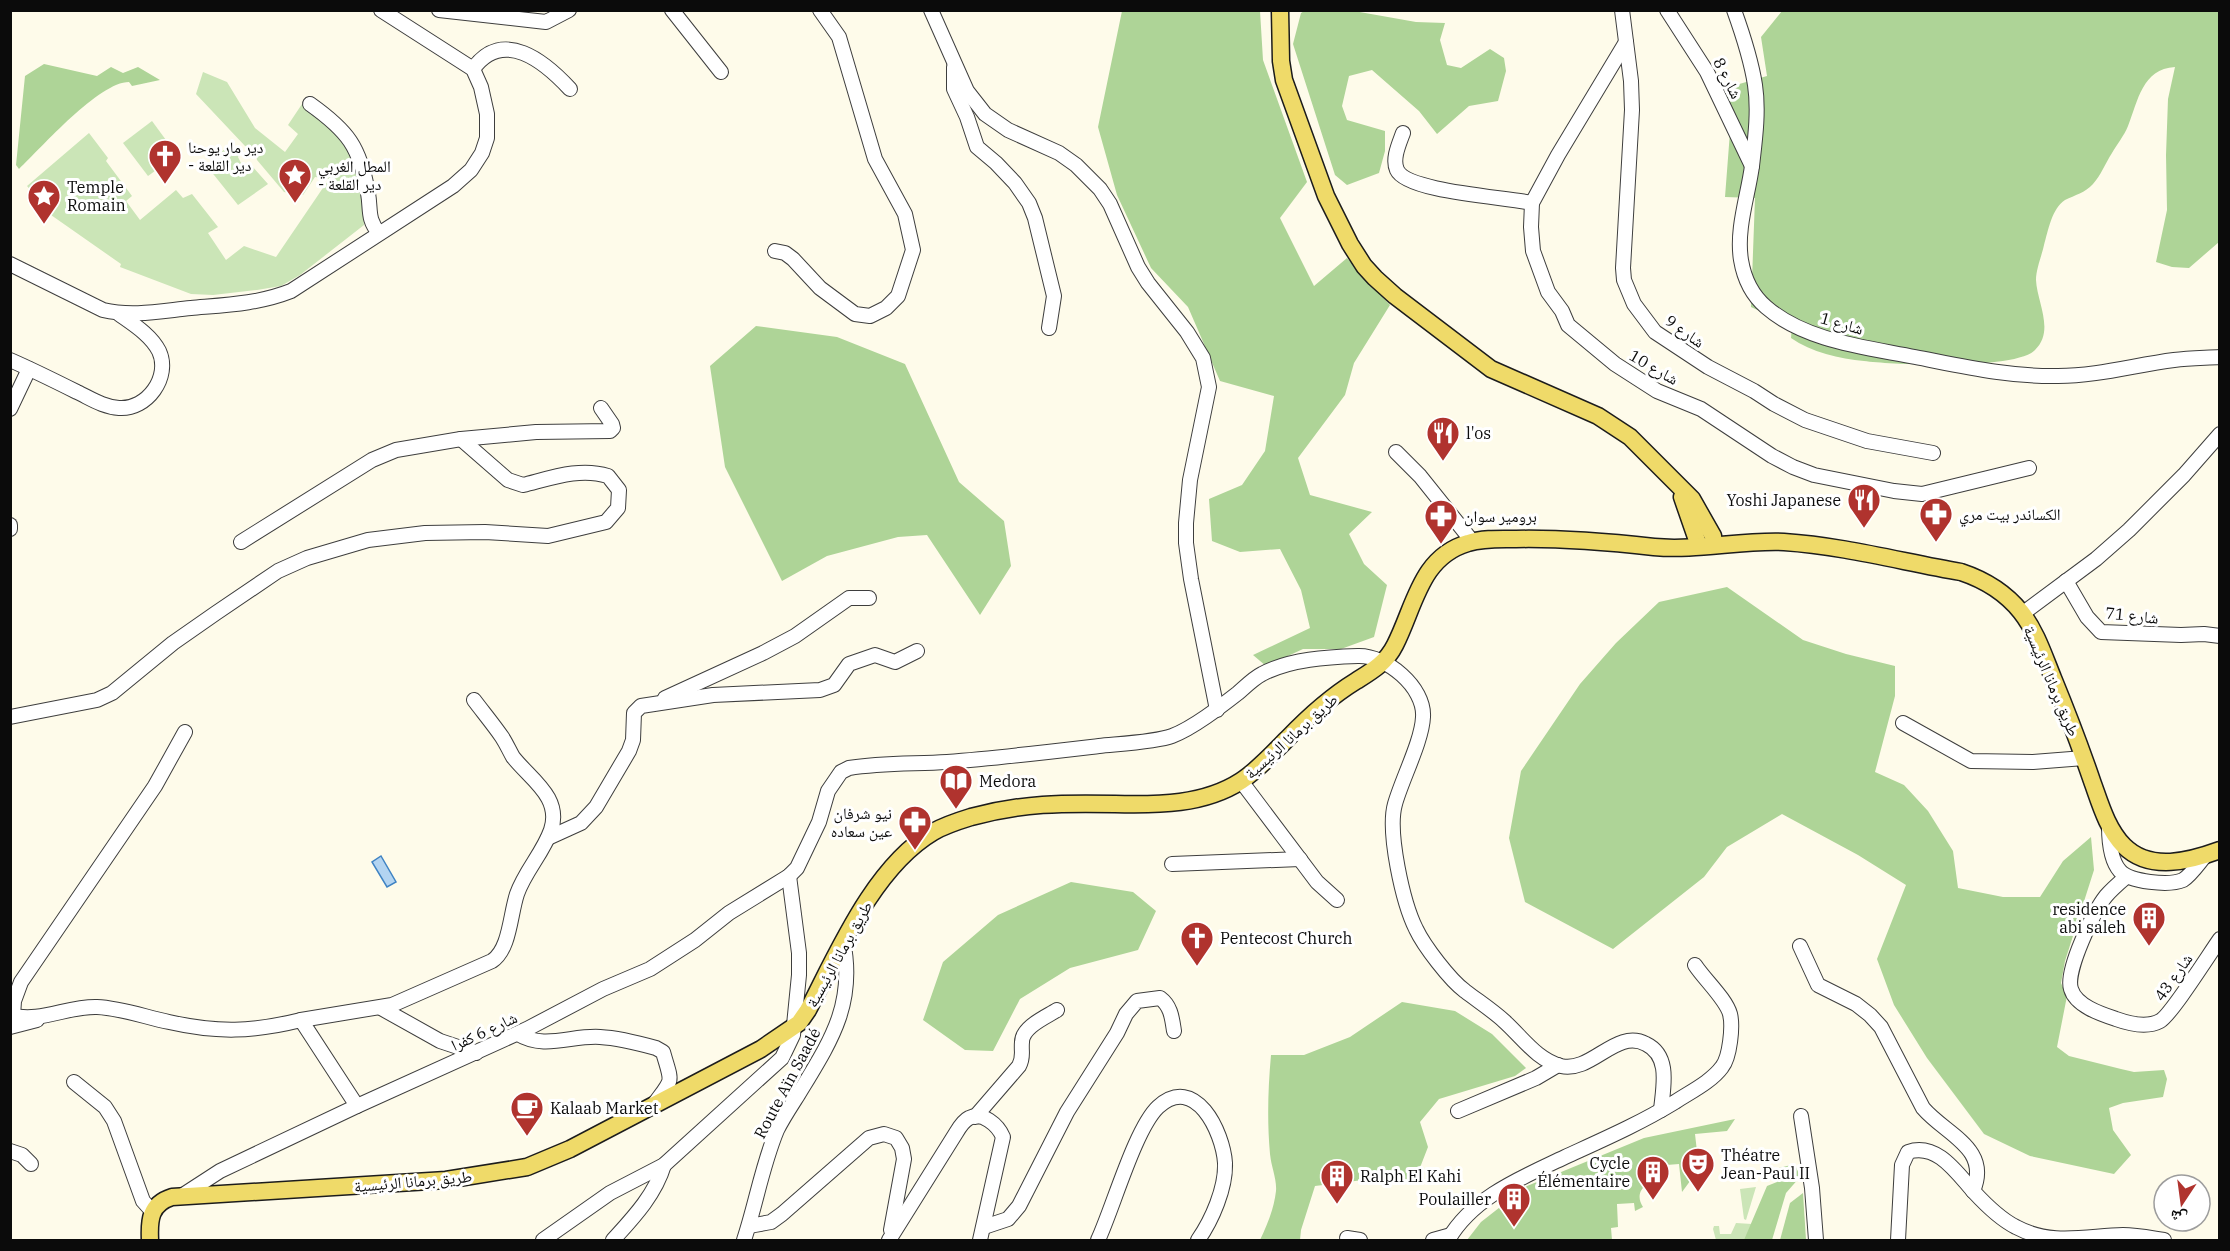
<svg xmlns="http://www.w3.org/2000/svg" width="2230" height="1251" font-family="'IBM Plex Serif','Noto Naskh Arabic',serif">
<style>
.green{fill:#cbe5b7}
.forest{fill:#aed497}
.water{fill:#b3d4f1;stroke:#3f83c3;stroke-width:1.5}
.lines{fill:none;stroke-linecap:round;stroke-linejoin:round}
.minor-casing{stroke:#3e3e3e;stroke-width:16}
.major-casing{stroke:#1c1c1c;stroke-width:19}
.minor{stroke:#fff;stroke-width:14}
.major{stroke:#efda69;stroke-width:16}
.labels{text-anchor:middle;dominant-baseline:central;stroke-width:6;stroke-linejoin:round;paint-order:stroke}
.street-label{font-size:16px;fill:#0b0b0b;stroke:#fff}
.poi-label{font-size:16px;fill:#0b0b0b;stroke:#fff;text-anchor:start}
</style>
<rect width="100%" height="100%" fill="#fefbea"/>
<g class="green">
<path d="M 203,72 L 227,82 L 255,128 L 285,152 L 298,134 L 288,125 L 302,104 C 313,111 327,118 337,128 C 362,152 362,192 364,225 L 300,275 L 281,286 L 257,290 L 213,295 L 191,294 L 120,267 L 121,264 L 31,201 L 35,195 L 27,186 L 89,133 L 108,158 L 106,161 L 132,196 L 126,201 L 140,220 L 176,190 L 183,198 L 192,194 L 218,227 L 208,233 L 226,260 L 244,246 L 276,257 L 329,179 L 315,177 L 303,195 L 284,192 L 257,160 L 255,149 L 245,146 L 196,94 Z"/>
<path d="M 152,121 L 177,155 L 148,176 L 123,143 Z"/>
<path d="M 232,143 L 240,151 L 238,157 L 241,163 L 251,165 L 268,184 L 238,205 L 210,170 L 223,160 L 219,154 Z"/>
<path d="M 1756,1187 L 1746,1220 L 1744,1219 L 1740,1189 Z"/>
<path d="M 1736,1223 L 1752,1224 L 1745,1240 L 1716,1240 L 1713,1229 L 1714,1226 L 1719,1226 L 1720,1234 L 1731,1234 Z"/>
</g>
<g class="forest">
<path d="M 1306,10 L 1354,11 L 1416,22 L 1445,23 L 1440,40 L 1447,65 L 1461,68 L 1490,49 L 1504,58 L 1506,71 L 1498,101 L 1469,106 L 1437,134 L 1419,111 L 1372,70 L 1349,76 L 1342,106 L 1347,120 L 1385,131 L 1385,151 L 1379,173 L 1347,185 L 1335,175 L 1293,44 L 1301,13 Z"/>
<path d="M 1122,11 L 1260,11 L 1263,60 L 1307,182 L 1280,218 L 1314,286 L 1347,258 L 1390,305 L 1354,363 L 1345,395 L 1298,458 L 1310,495 L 1372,512 L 1349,534 L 1364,564 L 1387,585 L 1374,637 L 1341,649 L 1303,649 L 1266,666 L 1253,655 L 1310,628 L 1301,590 L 1280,549 L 1240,552 L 1212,541 L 1209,499 L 1242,485 L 1265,451 L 1274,396 L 1220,381 L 1188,307 L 1151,268 L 1117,195 L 1098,127 Z"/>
<path d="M 1782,11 L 2219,11 L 2219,242 L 2189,268 L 2172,267 L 2156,262 L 2167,210 L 2166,155 L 2168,99 L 2175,67 C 2142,69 2138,101 2128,126 C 2124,136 2117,144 2112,153 C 2105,164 2101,175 2093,184 C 2085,193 2075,195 2065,200 C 2052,208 2048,231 2044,245 C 2042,255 2036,269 2036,280 C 2037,302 2055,331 2035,350 C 2015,370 1894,365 1864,361 C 1840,359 1811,352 1791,338 L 1792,326 L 1751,307 L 1755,198 L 1725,197 L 1732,106 L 1722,89 L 1767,76 L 1761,37 Z"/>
<path d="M 44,64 L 97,76 L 111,67 L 123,73 L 138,67 L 160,80 L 132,86 L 129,82 C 99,82 42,147 19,169 L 16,165 L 25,76 Z"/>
<path d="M 756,326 L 837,337 L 905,364 L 959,482 L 1004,521 L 1011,566 L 980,615 L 927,535 L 898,537 L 827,556 L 782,581 L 725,467 L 710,366 Z"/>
<path d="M 1727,587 L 1803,640 L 1846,654 L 1895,666 L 1895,696 L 1875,772 L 1904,785 L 1928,811 L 1953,851 L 1958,888 L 2003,897 L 2040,897 L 2063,861 L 2091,837 L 2094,870 L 2065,961 L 2061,983 L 2067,996 L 2057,1047 L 2069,1056 L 2121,1069 L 2134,1072 L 2164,1070 L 2167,1079 L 2163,1097 L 2123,1103 L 2109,1108 L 2113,1130 L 2131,1155 L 2114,1174 L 2030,1156 L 1984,1134 L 1927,1058 L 1894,1005 L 1877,959 L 1906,885 L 1858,855 L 1782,814 L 1727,847 L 1704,877 L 1613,949 L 1525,902 L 1509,838 L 1521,771 L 1580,684 L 1616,643 L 1659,602 Z"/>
<path d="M 1071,882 L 1133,892 L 1156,911 L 1138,950 L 1070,968 L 1020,999 L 993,1051 L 965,1050 L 923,1020 L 943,962 L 998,915 Z"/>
<path d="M 1402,1002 L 1455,1011 L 1492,1034 L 1526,1068 L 1515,1076 L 1439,1099 L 1420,1122 L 1428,1147 L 1421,1165 L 1413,1178 L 1397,1184 L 1371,1179 L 1315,1186 L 1301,1230 L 1300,1240 L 1260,1240 C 1267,1225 1274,1209 1276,1191 C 1277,1179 1271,1166 1270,1154 C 1267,1121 1268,1088 1271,1055 L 1304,1055 L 1350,1037 Z"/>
<path d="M 1735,1119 L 1727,1131 L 1695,1134 L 1699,1169 L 1682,1192 L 1679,1164 L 1654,1166 L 1655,1178 L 1662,1178 L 1662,1180 L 1659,1184 L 1648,1184 C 1639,1189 1637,1198 1643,1207 L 1635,1211 L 1634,1203 L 1617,1204 L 1618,1227 L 1611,1228 L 1612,1240 L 1467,1240 L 1481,1222 L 1527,1186 L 1644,1138 Z"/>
<path d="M 1795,1164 L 1800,1177 L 1786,1193 L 1772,1240 L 1744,1240 L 1767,1186 L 1777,1182 L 1777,1172 L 1779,1168 Z"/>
<path d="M 1803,1193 L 1806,1240 L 1780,1240 L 1790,1203 Z"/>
</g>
<path class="water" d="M 381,856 L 396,882 L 387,887 L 372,862 Z"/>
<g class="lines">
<g class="minor-casing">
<g id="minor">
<path d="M 439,10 L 546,22 L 569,10"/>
<path d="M 672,10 L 721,72"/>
<path d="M 931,10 L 967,91 L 985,114 L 1008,130 L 1059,153 L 1076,165 L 1100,189 L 1110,204 L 1138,267 L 1148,283 L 1187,332 L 1203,358 L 1209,387 L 1190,480 L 1186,523 L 1186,543 L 1191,579 L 1217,710"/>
<path d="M 1622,10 L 1631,81 L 1632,110 L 1623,268 L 1624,280 L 1634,304 L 1655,332 L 1708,367 L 1754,391 L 1774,404 L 1805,420 L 1867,441 L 1933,453"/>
<path d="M 1667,10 L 1707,72 L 1752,166"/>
<path d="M 1734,10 C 1743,35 1751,59 1755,85 C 1759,111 1755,140 1752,166 C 1748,196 1736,229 1741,260 C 1744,278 1752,295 1766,307 C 1805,341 1865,347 1915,357 C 1962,366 2009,377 2058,376 C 2097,376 2135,365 2174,360 C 2189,358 2204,358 2220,357"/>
<path d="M 1626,42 L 1558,155 L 1532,203 L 1531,227 L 1533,251 L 1548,292 L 1562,311 L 1568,325 L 1615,364 L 1657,391 L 1701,409 L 1772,456 L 1793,467 L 1814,475 L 1894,491 L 1922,494 L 2029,468"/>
<path d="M 954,67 L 954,89 L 967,117 L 977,147 L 996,163 L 1015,183 L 1029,203 L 1035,218 L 1054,296 L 1049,328"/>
<path d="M 473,69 C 503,27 545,62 570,89"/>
<path d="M 310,104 C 348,131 360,147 368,193 C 371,210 367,219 379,233"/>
<path d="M 1403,133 C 1399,144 1392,159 1397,170 C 1407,192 1506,197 1532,203"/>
<path d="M 775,251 L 785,253 L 793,259 L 820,288 L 855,314 L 870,316 L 886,308 L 898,296 L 913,250 L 905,214 L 875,159 L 839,37 L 820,10"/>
<path d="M 10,264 L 103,310 C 132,317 161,311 191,308 C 225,305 258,304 291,291 L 453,186 L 471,170 L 482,153 L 487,138 L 487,114 L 481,87 L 473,69 L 381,10"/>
<path d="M 10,360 C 33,370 55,381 77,392 C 90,398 103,407 119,408 C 147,410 171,377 159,351 C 151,335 133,324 119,314"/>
<path d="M 10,409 L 29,369"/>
<path d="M 1396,452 L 1420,476 L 1472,541"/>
<path d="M 10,525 L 10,529"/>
<path d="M 241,542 L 372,460 L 396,450 L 461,439 L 536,432 L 610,431 L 613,428 L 612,424 L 601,408"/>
<path d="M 2066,581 L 2087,617 L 2101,632 L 2181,635 L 2204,634 L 2220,636"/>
<path d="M 2022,614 L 2096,559 L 2129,530 L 2184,475 L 2220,434"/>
<path d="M 665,698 L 763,653 L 795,636 L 849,598 L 869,598"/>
<path d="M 10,717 L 97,700 L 112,693 L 173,643 L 216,613 L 278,571 L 307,558 L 368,540 L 425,533 L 485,532 L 548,536 L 606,522 L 618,508 L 619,490 L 608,476 C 580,467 551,478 523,485 L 508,480 L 461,439"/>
<path d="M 1903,723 L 1971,761 L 2033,762 L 2084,758"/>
<path d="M 1241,781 L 1317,882 L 1337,900"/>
<path d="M 2109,826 C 2109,840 2110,860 2120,871 C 2130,882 2169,886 2183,880 C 2191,875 2199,863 2205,856"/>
<path d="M 548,838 L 581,823 L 596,807 L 629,751 L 633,740 L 634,713 L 641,706 L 713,695 L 820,690 L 834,685 L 849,664 L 875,655 L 895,662 L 917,651"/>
<path d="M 1172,864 L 1300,859"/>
<path d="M 2126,877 C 2119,883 2112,889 2106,896 C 2094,911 2065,971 2071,989 C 2076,1006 2101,1014 2116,1019 C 2130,1024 2147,1028 2160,1021 C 2171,1015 2210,953 2220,939"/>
<path d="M 1800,946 L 1818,985 L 1856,1004 L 1870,1015 L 1881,1027 L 1923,1108 C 1946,1135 1991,1148 1973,1191"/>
<path d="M 381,1008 L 440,1041 L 476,1053"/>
<path d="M 10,1015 C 41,1023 67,1006 97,1007 C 121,1008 145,1017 169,1022 C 217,1033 253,1032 301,1020 L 357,1106"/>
<path d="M 13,1016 L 14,1001 L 21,982 L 155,786 L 185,732"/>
<path d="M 301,1020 L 392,1005 L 492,961 C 510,949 510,915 517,894 C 525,871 543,853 551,830 C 562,797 530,779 513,757 C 509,750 506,743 502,737 C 493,724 483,712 474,700"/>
<path d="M 10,1027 L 37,1020"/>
<path d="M 518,1034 C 544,1050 572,1035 600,1037 C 619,1038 638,1043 656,1048 L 663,1052 C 672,1084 674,1077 655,1103"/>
<path d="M 74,1082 L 105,1107 L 114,1121 L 143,1201 L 152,1211"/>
<path d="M 1458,1111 L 1536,1078 L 1558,1065"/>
<path d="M 1801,1116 L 1812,1188 L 1816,1240"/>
<path d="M 975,1117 L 1019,1066 C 1024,1057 1021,1052 1022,1042 C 1022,1027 1046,1017 1057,1010"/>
<path d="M 10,1151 L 22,1155 L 31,1164"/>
<path d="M 183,1195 L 220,1171 L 357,1106 L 527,1029 L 603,989 L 650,969 L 695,940 L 729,913 L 789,876 L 797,868 L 819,822 L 828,791 L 841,772 L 849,768 C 881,763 914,764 947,762 C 998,758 1048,752 1099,746 C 1117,744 1156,742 1172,736 C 1193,728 1220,707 1238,693 C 1246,686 1254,678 1262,674 C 1290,659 1328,657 1358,656 C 1386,655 1425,687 1423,717 C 1422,741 1402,779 1395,804 C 1387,832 1403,903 1416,929 C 1424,946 1450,980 1465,991 C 1478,1001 1492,1010 1504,1021 C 1522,1037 1537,1060 1561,1066 C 1592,1073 1616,1028 1646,1044 C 1671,1056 1663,1088 1661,1110"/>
<path d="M 749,1226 L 771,1222 L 782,1214 L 869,1138 L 884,1134 L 896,1138 L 902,1148 L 904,1159 L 891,1230"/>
<path d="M 984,1227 L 1008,1219 L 1019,1206 L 1067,1112 L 1117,1033 L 1126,1014 L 1137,1001 L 1160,998 C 1171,1006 1172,1018 1174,1031"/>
<path d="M 1347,1238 L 1360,1240"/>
<path d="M 543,1240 L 610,1193 L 664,1165 L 782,1058 L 793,1035 L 799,975 L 799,953 L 789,876"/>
<path d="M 613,1240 C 633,1218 655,1195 664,1165"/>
<path d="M 744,1240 C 756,1204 762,1166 777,1130 C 783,1118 791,1106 798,1095 C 830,1042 856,1005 843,941"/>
<path d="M 889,1240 L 956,1133 C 959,1128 963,1121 969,1118 C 982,1111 998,1125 1003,1137 L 980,1240"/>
<path d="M 1098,1240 C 1113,1208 1135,1129 1158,1107 C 1195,1073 1223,1132 1225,1163 C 1226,1188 1212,1220 1198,1240"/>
<path d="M 1433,1240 L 1451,1235"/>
<path d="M 1448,1240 C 1473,1197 1521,1178 1565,1157 C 1602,1140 1639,1124 1675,1102 C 1690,1092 1711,1082 1722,1067 C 1730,1057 1733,1026 1730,1014 C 1726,999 1704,979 1695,965"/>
<path d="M 1898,1240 L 1902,1165 L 1908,1152 C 1937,1142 1957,1173 1974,1192 C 1986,1205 2000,1219 2016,1227 C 2051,1246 2086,1236 2123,1235 C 2137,1235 2151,1238 2164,1240"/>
</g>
</g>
<g class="major-casing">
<g id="major">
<path d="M 1280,10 L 1281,61 L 1284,80 L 1326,196 L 1350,244 L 1364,266 L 1375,278 L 1395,296 L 1491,369 L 1598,416 L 1630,437 L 1692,499 L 1713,536 L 1714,544"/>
<path d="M 1682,497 L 1699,546"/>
<path d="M 150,1240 C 149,1220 150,1204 172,1197 L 446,1180 L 527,1167 L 570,1149 L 761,1049 L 799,1023 L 808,1010 C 838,952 874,867 933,832 C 945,825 958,821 971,817 C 1023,803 1062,803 1115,804 C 1158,805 1204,805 1241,781 C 1259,769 1273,753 1287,739 C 1308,717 1330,697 1356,681 C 1372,671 1386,663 1395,645 C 1415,606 1420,557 1468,543 C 1483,538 1501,539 1516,539 C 1562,538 1608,542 1654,547 C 1697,551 1741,540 1784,542 C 1844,546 1903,562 1961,572 C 1985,580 2005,592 2021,612 C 2036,631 2044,656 2053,678 C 2067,712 2080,746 2092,781 C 2100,803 2107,829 2124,846 C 2150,872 2190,861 2220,850"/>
</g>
</g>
<use href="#minor" class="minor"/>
<use href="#major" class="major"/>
</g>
<defs>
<g id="church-pin" transform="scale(1.725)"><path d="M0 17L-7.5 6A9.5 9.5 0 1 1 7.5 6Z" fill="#b0332e" stroke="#fff"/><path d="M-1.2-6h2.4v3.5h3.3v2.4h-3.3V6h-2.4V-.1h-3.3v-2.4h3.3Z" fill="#fff"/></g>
<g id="sight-pin" transform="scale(1.725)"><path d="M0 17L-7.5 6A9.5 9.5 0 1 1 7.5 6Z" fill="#b0332e" stroke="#fff"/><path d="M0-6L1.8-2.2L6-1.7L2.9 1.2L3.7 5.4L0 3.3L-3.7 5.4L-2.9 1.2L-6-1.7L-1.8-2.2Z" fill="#fff"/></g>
<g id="restaurant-pin" transform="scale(1.725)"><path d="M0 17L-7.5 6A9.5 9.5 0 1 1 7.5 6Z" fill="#b0332e" stroke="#fff"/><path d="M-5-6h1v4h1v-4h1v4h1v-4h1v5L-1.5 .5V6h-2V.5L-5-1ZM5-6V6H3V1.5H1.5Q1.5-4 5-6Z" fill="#fff"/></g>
<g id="pharmacy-pin" transform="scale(1.725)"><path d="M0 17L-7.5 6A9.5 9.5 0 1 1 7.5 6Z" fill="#b0332e" stroke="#fff"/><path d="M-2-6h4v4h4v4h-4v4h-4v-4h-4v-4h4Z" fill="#fff"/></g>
<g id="library-pin" transform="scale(1.725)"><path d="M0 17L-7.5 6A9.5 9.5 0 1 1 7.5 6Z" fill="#b0332e" stroke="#fff"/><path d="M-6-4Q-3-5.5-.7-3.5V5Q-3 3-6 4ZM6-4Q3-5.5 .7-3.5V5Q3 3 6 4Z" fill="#fff"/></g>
<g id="building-pin" transform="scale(1.725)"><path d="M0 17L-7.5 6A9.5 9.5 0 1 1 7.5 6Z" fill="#b0332e" stroke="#fff"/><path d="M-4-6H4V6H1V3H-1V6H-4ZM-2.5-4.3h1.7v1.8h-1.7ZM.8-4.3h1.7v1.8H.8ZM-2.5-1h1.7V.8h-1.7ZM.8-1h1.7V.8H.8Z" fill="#fff"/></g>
<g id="cafe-pin" transform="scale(1.725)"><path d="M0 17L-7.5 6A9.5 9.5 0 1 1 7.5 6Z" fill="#b0332e" stroke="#fff"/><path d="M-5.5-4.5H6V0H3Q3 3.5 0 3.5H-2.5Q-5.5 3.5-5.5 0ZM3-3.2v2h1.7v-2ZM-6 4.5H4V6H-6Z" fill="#fff"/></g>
<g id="theatre-pin" transform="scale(1.725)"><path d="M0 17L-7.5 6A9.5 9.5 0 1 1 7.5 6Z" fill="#b0332e" stroke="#fff"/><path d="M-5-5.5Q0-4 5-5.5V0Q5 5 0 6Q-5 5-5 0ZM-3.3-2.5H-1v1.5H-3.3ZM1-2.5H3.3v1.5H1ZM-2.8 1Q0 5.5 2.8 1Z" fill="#fff"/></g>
</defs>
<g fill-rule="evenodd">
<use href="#church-pin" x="165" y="156"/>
<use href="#sight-pin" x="295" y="175"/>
<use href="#sight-pin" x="44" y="196"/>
<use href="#restaurant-pin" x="1443" y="433"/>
<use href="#restaurant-pin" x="1864" y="500"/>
<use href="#pharmacy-pin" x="1936" y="514"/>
<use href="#pharmacy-pin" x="1441" y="516"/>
<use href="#library-pin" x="956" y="781"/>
<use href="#pharmacy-pin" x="915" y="822"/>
<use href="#building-pin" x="2149" y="918"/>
<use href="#church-pin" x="1197" y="938"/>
<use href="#cafe-pin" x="527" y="1108"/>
<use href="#theatre-pin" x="1698" y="1164"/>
<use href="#building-pin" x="1653" y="1172"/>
<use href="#building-pin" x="1337" y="1176"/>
<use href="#building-pin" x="1514" y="1199"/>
</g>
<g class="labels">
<g class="street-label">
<text transform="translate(1728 78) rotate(63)">شارع 8</text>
<text transform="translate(1842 323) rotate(16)">شارع 1</text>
<text transform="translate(1685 331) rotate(35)">شارع 9</text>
<text transform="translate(1654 367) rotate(30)">شارع 10</text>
<text transform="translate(2132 615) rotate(6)">شارع 71</text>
<text transform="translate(2052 681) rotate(67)">طريق برمانا الرئيسية</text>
<text transform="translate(1291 736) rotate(-42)">طريق برمانا الرئيسية</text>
<text transform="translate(839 954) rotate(-61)">طريق برمانا الرئيسية</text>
<text transform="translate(2173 977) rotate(-55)">شارع 43</text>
<text transform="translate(484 1031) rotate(-25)">شارع 6 كفرا</text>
<text transform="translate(787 1083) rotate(-62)">Route Aïn Saadé</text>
<text transform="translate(413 1181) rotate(-5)">طريق برمانا الرئيسية</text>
</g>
<g class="poi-label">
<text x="188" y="147">دير مار يوحنا<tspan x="188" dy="18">- دير القلعة</tspan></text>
<text x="318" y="166">المطل الغربي<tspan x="318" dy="18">- دير القلعة</tspan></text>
<text x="67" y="187">Temple<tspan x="67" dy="18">Romain</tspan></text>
<text x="1466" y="433">l'os</text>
<text x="1841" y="500" text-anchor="end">Yoshi Japanese</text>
<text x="1959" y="514">الكساندر بيت مري</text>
<text x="1464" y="516">برومير سوان</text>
<text x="979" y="781">Medora</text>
<text x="892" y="813" text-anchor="end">نيو شرفان<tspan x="892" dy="18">عين سعاده</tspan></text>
<text x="2126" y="909" text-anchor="end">residence<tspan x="2126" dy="18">abi saleh</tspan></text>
<text x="1220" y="938">Pentecost Church</text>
<text x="550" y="1108">Kalaab Market</text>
<text x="1721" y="1155">Théatre<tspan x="1721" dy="18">Jean-Paul II</tspan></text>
<text x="1630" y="1163" text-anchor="end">Cycle<tspan x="1630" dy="18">Élémentaire</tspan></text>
<text x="1360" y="1176">Ralph El Kahi</text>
<text x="1491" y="1199" text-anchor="end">Poulailler</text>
</g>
</g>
<rect width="2230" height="1251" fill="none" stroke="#0b0b0b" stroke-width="24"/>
<g transform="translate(2182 1203) rotate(193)"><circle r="28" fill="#ffffff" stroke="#9d9d9d" stroke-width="1.5"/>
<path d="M0-4.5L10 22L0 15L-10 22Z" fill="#b0332e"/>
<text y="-9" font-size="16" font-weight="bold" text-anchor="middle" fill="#0b0b0b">ش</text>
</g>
</svg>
